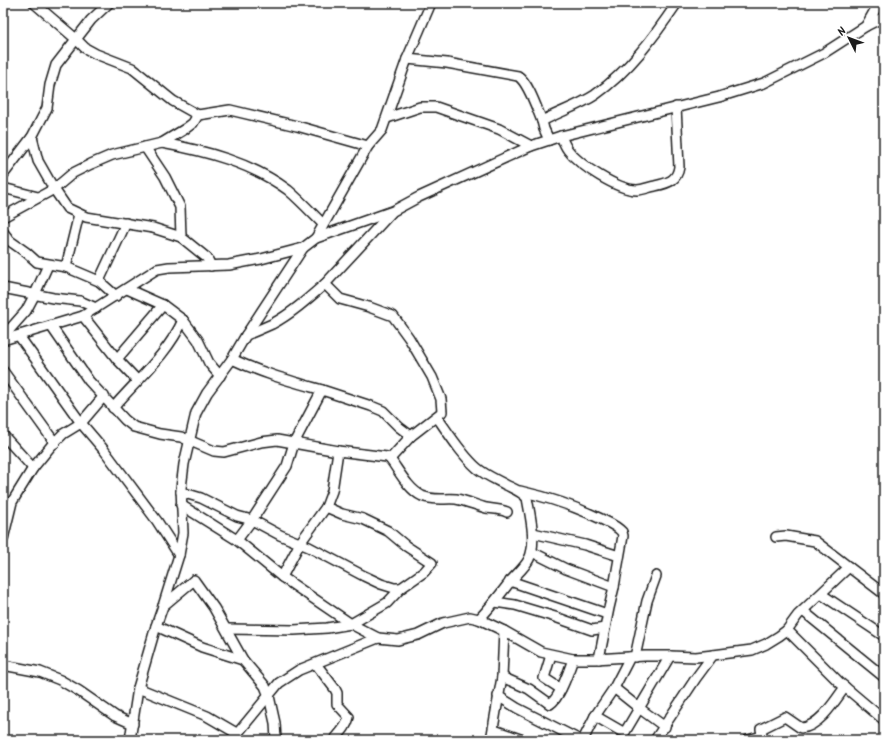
<svg xmlns="http://www.w3.org/2000/svg" width="887" height="743" font-family="Kalam,sans-serif">
<style>
.lines{fill:none;stroke-linecap:round;stroke-linejoin:round}
.minor-casing{stroke:#1c1c1c;stroke-width:12}
.minor{stroke:#fff;stroke-width:9}
</style>
<rect width="100%" height="100%" fill="#fff"/>
<filter id="ink" filterUnits="userSpaceOnUse"><feTurbulence type="fractalNoise" baseFrequency=".025" numOctaves="2"/><feDisplacementMap in="SourceGraphic" scale="8" xChannelSelector="R" yChannelSelector="G"/><feConvolveMatrix kernelMatrix="1 2 1 2 8 2 1 2 1" color-interpolation-filters="sRGB"/></filter>
<g filter="url(#ink)">
<g class="lines">
<g class="minor-casing">
<g id="minor">
<path d="M 34,3 L 76,39 L 85,48 L 96,54 L 132,68 L 173,101 L 198,115"/>
<path d="M 866,26 L 879,3"/>
<path d="M 407,59 L 447,63 L 518,76 C 528,82 537,109 542,121"/>
<path d="M 387,118 L 420,107 L 436,107 L 499,129 L 531,146"/>
<path d="M 561,136 C 563,141 565,146 568,150 C 579,165 618,190 637,190 C 643,190 649,187 655,186 C 668,183 677,181 679,167 L 676,107"/>
<path d="M 32,137 L 38,161 L 54,189 L 67,208 L 86,217 L 153,228 L 181,237 L 207,258 L 211,266"/>
<path d="M 549,140 L 544,129 L 542,121 C 559,112 580,105 595,95 C 629,71 654,37 677,3"/>
<path d="M 162,143 C 206,151 252,163 288,190 C 300,200 312,213 323,224"/>
<path d="M 145,147 L 165,177 L 180,207 L 181,237"/>
<path d="M 3,175 L 32,137 L 47,108 L 50,85 L 56,65 L 91,20 L 109,3"/>
<path d="M 3,188 L 38,197"/>
<path d="M 3,217 L 54,189 L 73,173 L 91,164 L 112,155 L 162,143 L 185,129 L 193,123 L 198,115 L 230,110 L 297,126 L 368,146"/>
<path d="M 3,232 L 10,241 L 27,253 L 37,262 L 66,267 L 99,281 L 116,296"/>
<path d="M 316,238 L 368,146 L 382,130 L 407,59 L 431,3"/>
<path d="M 66,267 L 79,214"/>
<path d="M 99,281 L 126,223"/>
<path d="M 325,284 L 340,299 L 369,307 L 393,316 L 409,338 L 432,377 L 441,399 L 442,412 L 411,436 L 390,459"/>
<path d="M 3,288 L 53,298 L 80,301 L 96,308"/>
<path d="M 127,289 L 163,305 L 183,320 L 198,340 L 209,363 L 220,376"/>
<path d="M 83,316 L 117,359"/>
<path d="M 51,326 L 89,381 L 125,420 L 134,427 L 160,434 L 181,437 L 214,451 L 224,452 L 261,442 L 277,440 L 338,451 L 387,457 L 390,459 C 399,471 408,489 422,496 C 433,501 445,498 456,499 C 467,501 475,505 486,508 C 493,509 500,509 507,512"/>
<path d="M 246,335 C 254,332 263,328 272,324 C 291,314 309,298 325,284 L 391,213"/>
<path d="M 19,336 L 81,423 L 104,450 L 157,521 L 179,555"/>
<path d="M 3,337 L 26,311 L 35,294 L 48,265"/>
<path d="M 3,340 L 83,316 L 157,269 L 169,267 L 229,265 L 261,259 L 303,248 L 316,238 L 393,211 L 419,197 L 531,146 L 561,136 L 719,97 L 764,83 L 824,53 L 866,26 L 884,17"/>
<path d="M 232,359 C 261,373 291,381 322,390 L 294,443 L 287,466 L 252,520 L 237,540"/>
<path d="M 3,371 L 55,443"/>
<path d="M 137,380 L 117,359 L 163,305"/>
<path d="M 322,390 L 371,406 L 383,411 L 399,427 L 411,436"/>
<path d="M 113,408 C 137,380 168,354 183,320"/>
<path d="M 437,417 C 449,434 461,454 477,468 C 485,475 497,480 506,485 C 514,489 521,491 527,498 C 530,515 537,543 529,559 C 524,569 515,575 509,583 C 499,596 490,608 479,619"/>
<path d="M 3,435 L 33,468"/>
<path d="M 520,491 C 547,497 574,506 599,518 C 607,522 616,525 622,532 L 623,536 L 614,587 L 609,608 L 599,659"/>
<path d="M 181,492 L 201,498 L 237,516 L 252,520 L 280,535 L 309,547 L 364,576 L 381,584 L 394,588 L 401,588"/>
<path d="M 181,505 L 237,540 L 282,577 L 351,624 L 387,603 L 401,588 L 424,572 L 432,563 L 406,546 L 388,531 L 363,519 L 342,514 L 326,507"/>
<path d="M 533,533 L 585,545 L 619,556"/>
<path d="M 776,537 L 786,536 L 815,541 L 884,594"/>
<path d="M 3,539 L 12,502 L 33,468 L 51,446 L 63,434 L 81,423 L 104,396"/>
<path d="M 532,552 L 566,569 L 614,587"/>
<path d="M 282,577 L 300,543 L 326,507 L 332,491 L 338,451"/>
<path d="M 510,581 L 607,614"/>
<path d="M 821,594 L 884,636"/>
<path d="M 495,602 L 515,605 L 555,617 L 592,630 L 605,628"/>
<path d="M 163,606 L 194,580 L 214,608 L 243,660 L 265,686 L 269,696 L 275,723 L 276,740"/>
<path d="M 803,611 L 884,677"/>
<path d="M 156,626 L 202,647 L 243,660"/>
<path d="M 227,629 L 294,630 L 327,628 L 351,624 L 378,638 L 398,640 L 418,635 L 443,623 L 470,617 L 479,619 L 504,631 L 541,652 L 573,659 L 595,659 L 645,656 L 670,656 L 696,657 L 713,655 L 752,650 L 766,644 L 779,636 L 787,630 L 798,615 L 849,567"/>
<path d="M 787,630 L 839,682 L 884,720"/>
<path d="M 551,655 L 544,678 L 561,689"/>
<path d="M 635,657 L 647,601 L 656,576"/>
<path d="M 316,664 L 335,689 L 337,693 L 337,704 L 349,717 C 347,727 340,733 334,740"/>
<path d="M 3,665 L 40,672 L 60,680 L 79,691 L 115,716 L 133,724"/>
<path d="M 502,677 L 529,689 L 550,704 C 560,698 569,670 573,659"/>
<path d="M 138,688 L 207,716 L 238,734"/>
<path d="M 614,688 L 639,708 L 665,727"/>
<path d="M 498,696 L 517,708 L 580,740"/>
<path d="M 595,716 L 621,731 L 625,732 L 670,656"/>
<path d="M 494,730 L 523,740"/>
<path d="M 130,740 L 138,688 L 156,626 L 163,606 L 179,555 L 183,533 L 181,488 L 184,464 L 196,413 L 207,393 L 232,359 L 246,335 L 303,248"/>
<path d="M 232,740 L 279,683 L 299,670 L 378,638"/>
<path d="M 491,740 L 502,677 L 504,631"/>
<path d="M 583,740 L 595,716 L 614,688 L 630,657"/>
<path d="M 655,740 L 696,678 L 713,655"/>
<path d="M 748,740 L 762,736"/>
<path d="M 763,740 L 761,729 L 785,717 L 801,728 C 819,727 835,701 845,687"/>
</g>
</g>
<use href="#minor" class="minor"/>
</g>
</g>
<rect width="887" height="743" fill="none" stroke="#fff" stroke-width="16"/>
<rect x="8" y="8" width="871" height="727" fill="none" stroke="#1c1c1c" stroke-width="1.5" filter="url(#ink)"/>
<g transform="translate(849 38) rotate(312)" stroke="#ffffff" stroke-width="3" paint-order="stroke">
<path d="M0-3L7 15L0 10L-7 15Z" fill="#1c1c1c"/>
<text y="-6" font-size="11" font-weight="bold" text-anchor="middle" fill="#1c1c1c">N</text>
</g>
</svg>
